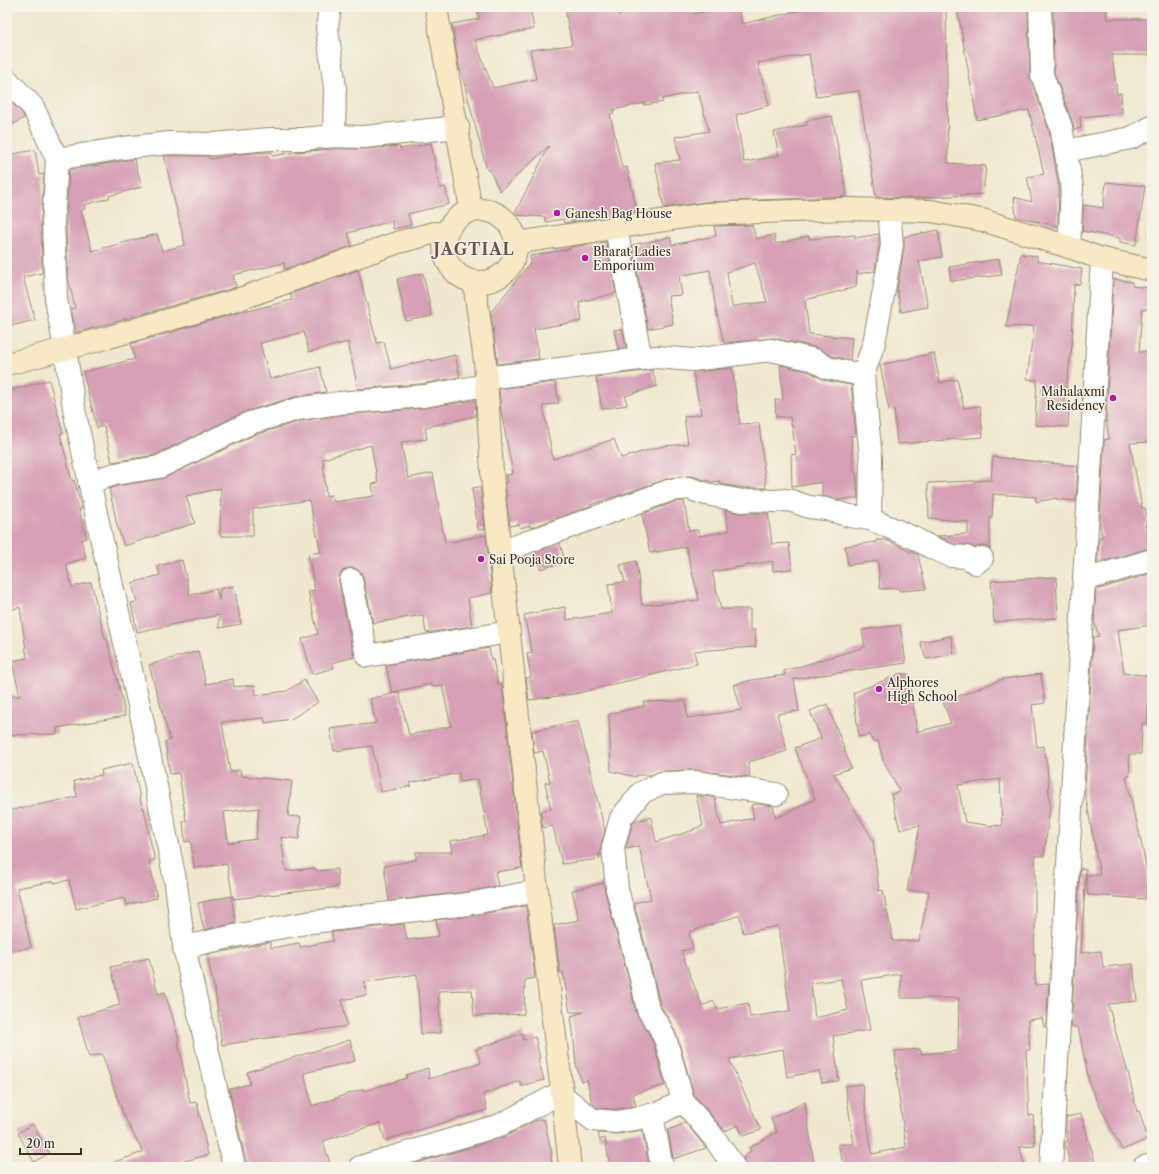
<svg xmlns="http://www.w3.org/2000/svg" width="1159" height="1174" font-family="'Libre Caslon Text',serif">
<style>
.building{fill:#d69fb5;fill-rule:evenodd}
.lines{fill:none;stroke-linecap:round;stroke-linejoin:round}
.minor-casing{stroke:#958976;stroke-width:24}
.secondary-casing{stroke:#958976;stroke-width:24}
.minor{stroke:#fff;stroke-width:22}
.secondary{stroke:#f8e8c3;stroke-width:22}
.poi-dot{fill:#b5179e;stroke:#f7f3e8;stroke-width:1.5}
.labels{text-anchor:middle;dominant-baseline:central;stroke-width:3;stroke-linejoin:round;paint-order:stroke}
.poi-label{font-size:12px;fill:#3b2a1e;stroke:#f7f3e8;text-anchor:start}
.district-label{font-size:16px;font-weight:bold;letter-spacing:1px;fill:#715353;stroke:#f7f3e8}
</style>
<rect width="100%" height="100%" fill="#f7f3e8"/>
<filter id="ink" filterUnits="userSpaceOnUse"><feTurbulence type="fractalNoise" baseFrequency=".025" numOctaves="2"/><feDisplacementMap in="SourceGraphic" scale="8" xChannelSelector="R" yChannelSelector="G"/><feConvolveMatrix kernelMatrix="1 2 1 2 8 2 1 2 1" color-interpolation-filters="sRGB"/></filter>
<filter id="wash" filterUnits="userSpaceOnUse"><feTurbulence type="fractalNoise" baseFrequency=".012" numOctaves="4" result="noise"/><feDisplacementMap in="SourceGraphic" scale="16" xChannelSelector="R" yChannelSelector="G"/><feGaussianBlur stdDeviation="0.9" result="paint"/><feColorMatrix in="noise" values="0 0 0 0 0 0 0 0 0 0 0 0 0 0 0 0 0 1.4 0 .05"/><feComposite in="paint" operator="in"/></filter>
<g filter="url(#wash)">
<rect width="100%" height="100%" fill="#efe8cf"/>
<g id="blocks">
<g class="building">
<path d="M 477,7 L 530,7 L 534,29 L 475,40 L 493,88 L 536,79 L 530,50 L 572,45 L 565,9 L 577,7 L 618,7 L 619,15 L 658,7 L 693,7 L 694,14 L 724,7 L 738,7 L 742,24 L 813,7 L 946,7 L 948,163 L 986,166 L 983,194 L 916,198 L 876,197 L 859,91 L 816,97 L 809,54 L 758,63 L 769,105 L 736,115 L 744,162 L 779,156 L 774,132 L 807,125 L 806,121 L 832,116 L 847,195 L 840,197 L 704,202 L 664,208 L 655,163 L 680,160 L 675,137 L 709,131 L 698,91 L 662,99 L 663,102 L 644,105 L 644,103 L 613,110 L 614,113 L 610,114 L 622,168 L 627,167 L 637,211 L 564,223 L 563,219 L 546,222 L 545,217 L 514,215 L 549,146 L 500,191 L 489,169 L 487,170 L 484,159 L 463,79 L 459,67 L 452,24 L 479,19 Z"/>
<path d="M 957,7 L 1028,7 L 1030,76 L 1049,130 L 1059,188 L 1058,226 L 1016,217 L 1014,197 L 1032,202 L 1027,177 L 1044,174 L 1029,110 L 977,120 Z"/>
<path d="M 1053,7 L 1106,7 L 1107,19 L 1152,19 L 1152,55 L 1112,55 L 1117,94 L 1121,93 L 1122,113 L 1080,117 L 1081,128 L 1074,130 L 1073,123 L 1054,73 Z"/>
<path d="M 7,98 L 23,114 L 24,118 L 7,128 Z"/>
<path d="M 431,143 L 440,188 L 445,187 L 449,204 L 408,214 L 411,225 L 393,229 L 392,221 L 348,233 L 352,246 L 285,269 L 284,263 L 233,275 L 236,287 L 230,289 L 76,333 L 71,309 L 75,308 L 68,278 L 66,222 L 69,170 L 134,159 L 142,187 L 109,196 L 109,198 L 84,205 L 85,209 L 81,210 L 92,251 L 157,234 L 162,251 L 185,245 L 164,156 L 208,156 L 209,159 L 239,154 L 270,152 L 272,152 L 273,156 L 295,152 L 334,149 L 365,149 L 399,146 L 400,149 Z"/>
<path d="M 35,150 L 39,175 L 44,174 L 41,221 L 42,273 L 23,277 L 35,320 L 7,327 L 7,155 Z"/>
<path d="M 1106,182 L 1145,186 L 1136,245 L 1120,242 L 1120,238 L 1082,231 L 1084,205 L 1103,208 Z"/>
<path d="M 752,225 L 756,239 L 774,235 L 776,244 L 809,236 L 809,239 L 855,235 L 855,238 L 879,234 L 879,244 L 875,271 L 858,274 L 857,271 L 856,287 L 805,300 L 809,334 L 852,338 L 850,360 L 832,356 L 818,348 L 774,338 L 724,343 L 716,310 L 710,270 L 679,276 L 682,295 L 668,296 L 673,324 L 648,329 L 632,245 L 670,237 L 672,245 L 716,236 L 714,226 ZM 755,263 L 767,302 L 741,305 L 732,307 L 727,272 Z"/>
<path d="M 938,230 L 942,257 L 919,261 L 928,307 L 901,312 L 897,289 L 904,247 L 904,237 Z"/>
<path d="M 606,242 L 616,293 L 579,302 L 582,321 L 534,329 L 539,359 L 498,364 L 491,312 L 531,262 L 530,256 L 570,249 L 570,247 Z"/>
<path d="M 1021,254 L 1037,256 L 1037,261 L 1082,269 L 1080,284 L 1074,285 L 1072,347 L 1064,402 L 1069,403 L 1068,427 L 1035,425 L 1037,380 L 1027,379 L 1034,326 L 1006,327 Z"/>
<path d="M 999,259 L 1002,275 L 951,281 L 949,267 Z"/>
<path d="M 358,270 L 377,343 L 384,342 L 391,369 L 431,359 L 431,361 L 455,355 L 460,377 L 422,384 L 358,389 L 348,342 L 309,352 L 304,332 L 260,343 L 270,379 L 320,367 L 326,392 L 295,397 L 246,411 L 155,455 L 112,462 L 104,426 L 97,428 L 83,372 L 135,359 L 131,344 L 243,311 L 243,312 L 292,300 L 290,294 Z"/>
<path d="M 423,273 L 432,316 L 406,321 L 397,279 Z"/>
<path d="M 1113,279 L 1132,282 L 1132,286 L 1152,288 L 1152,309 L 1142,309 L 1139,352 L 1152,351 L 1152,442 L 1130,443 L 1142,508 L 1145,508 L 1148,524 L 1145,524 L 1150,548 L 1098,563 L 1098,559 L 1099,537 L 1102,537 L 1100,524 L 1104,440 L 1109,439 L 1106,419 Z"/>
<path d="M 622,329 L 626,348 L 618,349 L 614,330 Z"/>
<path d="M 934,353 L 940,383 L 957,379 L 964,408 L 980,406 L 983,437 L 897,444 L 894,409 L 889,410 L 880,365 Z"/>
<path d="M 780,365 L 810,372 L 824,380 L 851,385 L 856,435 L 851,436 L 854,472 L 856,472 L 858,498 L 838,500 L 822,496 L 822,482 L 792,487 L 791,455 L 796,454 L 792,425 L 791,425 L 790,417 L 776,417 L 775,400 L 783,400 Z"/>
<path d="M 732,368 L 740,424 L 759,423 L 766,488 L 743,488 L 720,484 L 720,481 L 712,482 L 692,476 L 687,476 L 670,478 L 590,505 L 590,506 L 530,528 L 530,525 L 520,528 L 519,524 L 510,526 L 505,483 L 508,482 L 506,475 L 513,474 L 501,411 L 499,389 L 555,382 L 559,403 L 543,406 L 553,459 L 614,439 L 621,458 L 663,446 L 688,444 L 684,417 L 701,414 L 693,372 Z"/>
<path d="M 652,370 L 657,386 L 625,396 L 627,405 L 602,409 L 596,377 Z"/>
<path d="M 49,380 L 63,433 L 60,434 L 72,481 L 74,480 L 82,509 L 79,510 L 87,538 L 81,540 L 86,558 L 66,564 L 72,587 L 91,582 L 105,639 L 107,639 L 122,698 L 125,716 L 57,728 L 57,734 L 7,735 L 7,696 L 20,696 L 12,661 L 27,658 L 20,607 L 7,611 L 7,391 Z"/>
<path d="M 475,400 L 476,416 L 425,427 L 427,439 L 401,442 L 408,478 L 433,473 L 445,543 L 486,535 L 492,593 L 468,598 L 472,626 L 426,633 L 423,615 L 373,623 L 363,577 L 361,572 L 355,568 L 348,568 L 342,571 L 339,576 L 339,582 L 354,657 L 332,663 L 334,668 L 312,674 L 302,639 L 318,634 L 308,591 L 315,590 L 308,554 L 321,552 L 309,500 L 253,509 L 253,536 L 220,536 L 221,488 L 186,496 L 195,523 L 124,546 L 115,519 L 116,519 L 109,489 L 118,486 L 164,478 L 254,435 L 301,421 L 340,415 L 425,408 ZM 371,445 L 378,483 L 372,484 L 374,496 L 334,502 L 332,495 L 326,496 L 323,459 Z"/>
<path d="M 993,457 L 1078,466 L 1076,501 L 1056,499 L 1056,498 L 1036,502 L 1036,497 L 993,494 L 992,518 L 990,518 L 990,549 L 986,546 L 980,546 L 975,548 L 967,545 L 954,544 L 937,536 L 968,534 L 968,522 L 929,518 L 928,483 L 991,480 Z"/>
<path d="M 480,487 L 485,529 L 478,530 L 472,488 Z"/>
<path d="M 684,501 L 689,531 L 698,530 L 699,536 L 729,531 L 725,510 L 740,513 L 768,513 L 772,544 L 789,543 L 792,569 L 773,571 L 772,561 L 712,572 L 721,609 L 750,609 L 750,630 L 755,630 L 756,647 L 694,651 L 697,664 L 574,694 L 529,700 L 526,678 L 531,677 L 527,654 L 532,653 L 524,615 L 565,607 L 567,620 L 612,613 L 608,584 L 625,582 L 620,565 L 636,561 L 642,605 L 699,600 L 686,547 L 650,553 L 642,514 L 674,502 Z"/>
<path d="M 876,540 L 886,540 L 918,555 L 926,589 L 899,591 L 899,588 L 880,589 L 878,561 L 848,565 L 845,546 L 877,542 Z"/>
<path d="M 560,543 L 565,562 L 540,569 L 536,552 Z"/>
<path d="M 182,560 L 190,595 L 216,589 L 219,600 L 220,589 L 234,586 L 241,624 L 219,628 L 219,615 L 137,632 L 131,603 L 137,602 L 132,583 L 160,575 L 158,566 Z"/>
<path d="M 1152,573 L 1152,625 L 1118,630 L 1124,673 L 1151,676 L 1147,724 L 1142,724 L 1141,754 L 1129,754 L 1130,776 L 1126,776 L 1135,818 L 1136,818 L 1148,875 L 1146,899 L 1088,895 L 1086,875 L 1100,875 L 1085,793 L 1093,637 L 1099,636 L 1094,622 L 1096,590 Z"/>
<path d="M 1056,577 L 1058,618 L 994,622 L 991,581 Z"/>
<path d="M 900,625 L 906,663 L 794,679 L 799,711 L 777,714 L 787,751 L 748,762 L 750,777 L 695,770 L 662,771 L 651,775 L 636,775 L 636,777 L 611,771 L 609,714 L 644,706 L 644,702 L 686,701 L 687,718 L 741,710 L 734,685 L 752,680 L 785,675 L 784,671 L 865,647 L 862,630 Z"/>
<path d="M 951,636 L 954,654 L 926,659 L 920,642 Z"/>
<path d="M 489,648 L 491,660 L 493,659 L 498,684 L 502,683 L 522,868 L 495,872 L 498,886 L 466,892 L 389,901 L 384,866 L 416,860 L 416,852 L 452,852 L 450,841 L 488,835 L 478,779 L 460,782 L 459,773 L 410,783 L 411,786 L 381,792 L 372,746 L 334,751 L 330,729 L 376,723 L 370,699 L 399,692 L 409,735 L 451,726 L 442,685 L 432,687 L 432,684 L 392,692 L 386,665 Z"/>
<path d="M 198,651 L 206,684 L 233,679 L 234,687 L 255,685 L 256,695 L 287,691 L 304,680 L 318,702 L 291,719 L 265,723 L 264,718 L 222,722 L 230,772 L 240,770 L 241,776 L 292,781 L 288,816 L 301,817 L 299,839 L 281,837 L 286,871 L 315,868 L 316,871 L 337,869 L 338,887 L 233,899 L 227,864 L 194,868 L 191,841 L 185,842 L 183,821 L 186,821 L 179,773 L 170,774 L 165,741 L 170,740 L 149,665 ZM 259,808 L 256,839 L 228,843 L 224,812 Z"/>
<path d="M 900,674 L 908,674 L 917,732 L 951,723 L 943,702 L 1003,679 L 1041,674 L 1045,703 L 1032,705 L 1037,747 L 1044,746 L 1047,765 L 1050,806 L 1044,856 L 1035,856 L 1035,933 L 1033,953 L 1035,953 L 1035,985 L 1049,984 L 1046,1027 L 1044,1027 L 1042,1018 L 1028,1020 L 1030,1050 L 1026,1050 L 1029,1116 L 1033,1115 L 1035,1146 L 1019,1147 L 1025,1167 L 844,1167 L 838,1144 L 854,1144 L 845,1086 L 862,1084 L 872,1154 L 906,1147 L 898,1089 L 895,1051 L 920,1049 L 921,1054 L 958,1051 L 959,998 L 901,998 L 901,974 L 861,980 L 870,1030 L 833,1036 L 839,1081 L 822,1083 L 819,1071 L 787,1077 L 783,1049 L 729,1059 L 761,1130 L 743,1136 L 738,1125 L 725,1131 L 694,1095 L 677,1036 L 669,1019 L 660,1005 L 654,979 L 634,903 L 651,899 L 639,846 L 626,849 L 633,822 L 651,817 L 656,842 L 694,830 L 693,829 L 703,826 L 696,795 L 715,798 L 721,825 L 754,818 L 751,805 L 758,804 L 773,806 L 776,818 L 815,799 L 795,748 L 821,738 L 810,711 L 827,704 L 841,740 L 851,768 L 834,774 L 873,840 L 879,891 L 883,890 L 893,941 L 919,941 L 929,891 L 907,891 L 920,825 L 900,830 L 891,794 L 900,792 L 883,760 L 878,741 L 873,742 L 870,735 L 859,737 L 853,693 ZM 1000,779 L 1002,826 L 992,825 L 992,826 L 965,822 L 958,785 ZM 740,915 L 743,933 L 778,926 L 790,1011 L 750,1017 L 748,1003 L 717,1009 L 714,1001 L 702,1006 L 681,951 L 693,948 L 689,932 ZM 841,979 L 848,1010 L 815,1018 L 811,983 Z"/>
<path d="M 578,721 L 605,831 L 601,844 L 601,854 L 599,854 L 600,859 L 562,864 L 553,826 L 543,828 L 541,811 L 551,809 L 545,783 L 550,782 L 543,751 L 534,753 L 532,731 Z"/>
<path d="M 133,763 L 142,808 L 144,808 L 149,832 L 148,832 L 155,860 L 149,861 L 157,898 L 126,905 L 124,898 L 76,909 L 69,880 L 54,883 L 54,881 L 17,888 L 31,947 L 7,953 L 7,811 L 77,797 L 74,781 L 102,775 L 101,770 Z"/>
<path d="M 1080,869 L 1086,869 L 1081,953 L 1101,951 L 1103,967 L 1133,964 L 1137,1001 L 1108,1004 L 1123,1059 L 1124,1059 L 1129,1076 L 1137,1112 L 1139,1111 L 1148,1139 L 1122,1150 L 1090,1086 L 1078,1027 L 1071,1027 Z"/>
<path d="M 604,883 L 605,892 L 630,985 L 636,1013 L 648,1032 L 654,1045 L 665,1085 L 633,1094 L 636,1106 L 616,1109 L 598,1108 L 592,1103 L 587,1080 L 582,1082 L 576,1065 L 573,1032 L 571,1016 L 584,1012 L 570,1012 L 563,972 L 560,973 L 554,925 L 579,920 L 572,890 Z"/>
<path d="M 231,896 L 236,923 L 204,930 L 198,903 Z"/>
<path d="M 526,906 L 535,978 L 525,980 L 524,1014 L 474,1016 L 472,990 L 438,991 L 441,1033 L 421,1034 L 417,974 L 364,982 L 367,995 L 342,1000 L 347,1026 L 222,1045 L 216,997 L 207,955 L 270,942 L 271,948 L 299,943 L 300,947 L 333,941 L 332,932 L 404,924 L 407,940 L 439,936 L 436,920 L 470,916 Z"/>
<path d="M 149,958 L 158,994 L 165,992 L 179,1040 L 178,1041 L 190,1103 L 197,1102 L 208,1155 L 180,1162 L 182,1167 L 107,1167 L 106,1165 L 143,1152 L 124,1116 L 102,1054 L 89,1057 L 78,1017 L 120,1005 L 111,967 Z"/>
<path d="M 523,1033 L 523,1040 L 535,1037 L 540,1058 L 538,1059 L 544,1080 L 521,1086 L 520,1081 L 483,1094 L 487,1110 L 385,1140 L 380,1123 L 323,1141 L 331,1167 L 248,1167 L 244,1153 L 229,1089 L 250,1084 L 247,1072 L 350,1040 L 355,1061 L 304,1073 L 312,1106 L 363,1089 L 364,1091 L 407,1078 L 406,1075 L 428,1068 L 429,1079 L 481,1063 L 476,1049 Z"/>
<path d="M 805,1102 L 814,1165 L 800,1167 L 746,1167 L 743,1158 L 751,1151 L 749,1148 L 777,1132 L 771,1119 Z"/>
<path d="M 1081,1114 L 1095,1162 L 1078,1167 L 1071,1167 L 1065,1144 L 1065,1142 L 1068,1141 L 1066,1130 L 1066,1117 Z"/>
<path d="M 544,1119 L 552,1155 L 551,1156 L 552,1167 L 456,1167 L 455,1162 L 434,1167 L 404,1167 L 504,1137 L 534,1121 Z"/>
<path d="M 685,1122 L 706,1148 L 673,1159 L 668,1130 L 681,1125 Z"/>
<path d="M 33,1124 L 49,1153 L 34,1162 L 18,1133 Z"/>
<path d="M 642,1130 L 649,1166 L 610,1167 L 605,1138 L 600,1140 L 598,1133 L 618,1134 Z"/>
</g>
</g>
</g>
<g filter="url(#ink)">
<use href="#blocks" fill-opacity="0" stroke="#958976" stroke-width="1"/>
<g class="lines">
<g class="minor-casing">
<g id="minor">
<path d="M 330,7 L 327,28 L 335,88 L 334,136"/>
<path d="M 1040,7 L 1042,75 L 1061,127 L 1072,187 L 1069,247"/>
<path d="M 7,80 L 33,107 L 57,159"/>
<path d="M 1066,151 L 1131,138 L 1152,127"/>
<path d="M 616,228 L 641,359"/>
<path d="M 863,375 L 874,343 L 884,290 L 892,245 L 889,210"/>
<path d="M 486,378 L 656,357 L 693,360 L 771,350 L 815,360 L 827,368 L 863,375 L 871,459 L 870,519"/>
<path d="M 89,482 L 115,474 L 159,467 L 250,423 L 298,409 L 339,403 L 424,396 L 486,385"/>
<path d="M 500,552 L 671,490 L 688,488 L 706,494 L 742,501 L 754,500 L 775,501 L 786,500 L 792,501 L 809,507 L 826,509 L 850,516 L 870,519 L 914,538 L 932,548 L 951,556 L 966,557 L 976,563 L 982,558"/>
<path d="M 351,580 L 367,656 L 509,632"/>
<path d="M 1084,580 L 1152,560"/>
<path d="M 184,947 L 244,934 L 312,922 L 468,904 L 537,891"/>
<path d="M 563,1096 L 593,1120 L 616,1122 L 635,1119 L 662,1112 L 683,1101 L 715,1139 L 734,1167"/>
<path d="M 683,1101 L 666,1041 L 659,1026 L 648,1010 L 642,982 L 617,889 L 613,847 L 621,818 L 641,793 L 662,783 L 695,782 L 776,794"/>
<path d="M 652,1115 L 662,1167"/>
<path d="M 234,1167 L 184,947 L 176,884 L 143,723 L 102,541 L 75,414 L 65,349 L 56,299 L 53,222 L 57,159 L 123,148 L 169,143 L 214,144 L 269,139 L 303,139 L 334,136 L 364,137 L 458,127"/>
<path d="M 360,1167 L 500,1125 L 562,1092"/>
<path d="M 1051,1167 L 1102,259"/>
<path d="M 1144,1167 L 1152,1165"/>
</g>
</g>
<g class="secondary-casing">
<g id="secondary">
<path d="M 436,7 L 471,210"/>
<circle cx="480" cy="246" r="36"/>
<path d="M 516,243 L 705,214 L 846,209 L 931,211 L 982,220 L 1069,247 L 1102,259 L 1152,270"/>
<path d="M 474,282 L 485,361 L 493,487 L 537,891 L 562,1092 L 570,1167"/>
<path d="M 7,364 L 106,338 L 234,301 L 396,243 L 433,233 L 445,234"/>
</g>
</g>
<use href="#minor" class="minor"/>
<use href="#secondary" class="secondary"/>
</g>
</g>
<g class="poi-dot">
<circle cx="557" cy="213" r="4"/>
<circle cx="585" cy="258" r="4"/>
<circle cx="1113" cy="398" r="4"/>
<circle cx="481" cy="559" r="4"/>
<circle cx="879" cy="689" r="4"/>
</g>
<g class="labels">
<g class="poi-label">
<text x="565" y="213">Ganesh Bag House</text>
<text x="593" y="251">Bharat Ladies<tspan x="593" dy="14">Emporium</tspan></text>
<text x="1105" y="391" text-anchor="end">Mahalaxmi<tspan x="1105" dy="14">Residency</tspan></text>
<text x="489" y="559">Sai Pooja Store</text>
<text x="887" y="682">Alphores<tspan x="887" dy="14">High School</tspan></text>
</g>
<g class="district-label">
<text x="474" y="249">JAGTIAL</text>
</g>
</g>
<rect width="1159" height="1174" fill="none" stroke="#f7f3e8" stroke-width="24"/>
<path d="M20 1148v6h61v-6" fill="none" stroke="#3b2a1e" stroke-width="2"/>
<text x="26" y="1148" font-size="12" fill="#3b2a1e" stroke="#f7f3e8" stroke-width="3" paint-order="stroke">20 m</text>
</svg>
